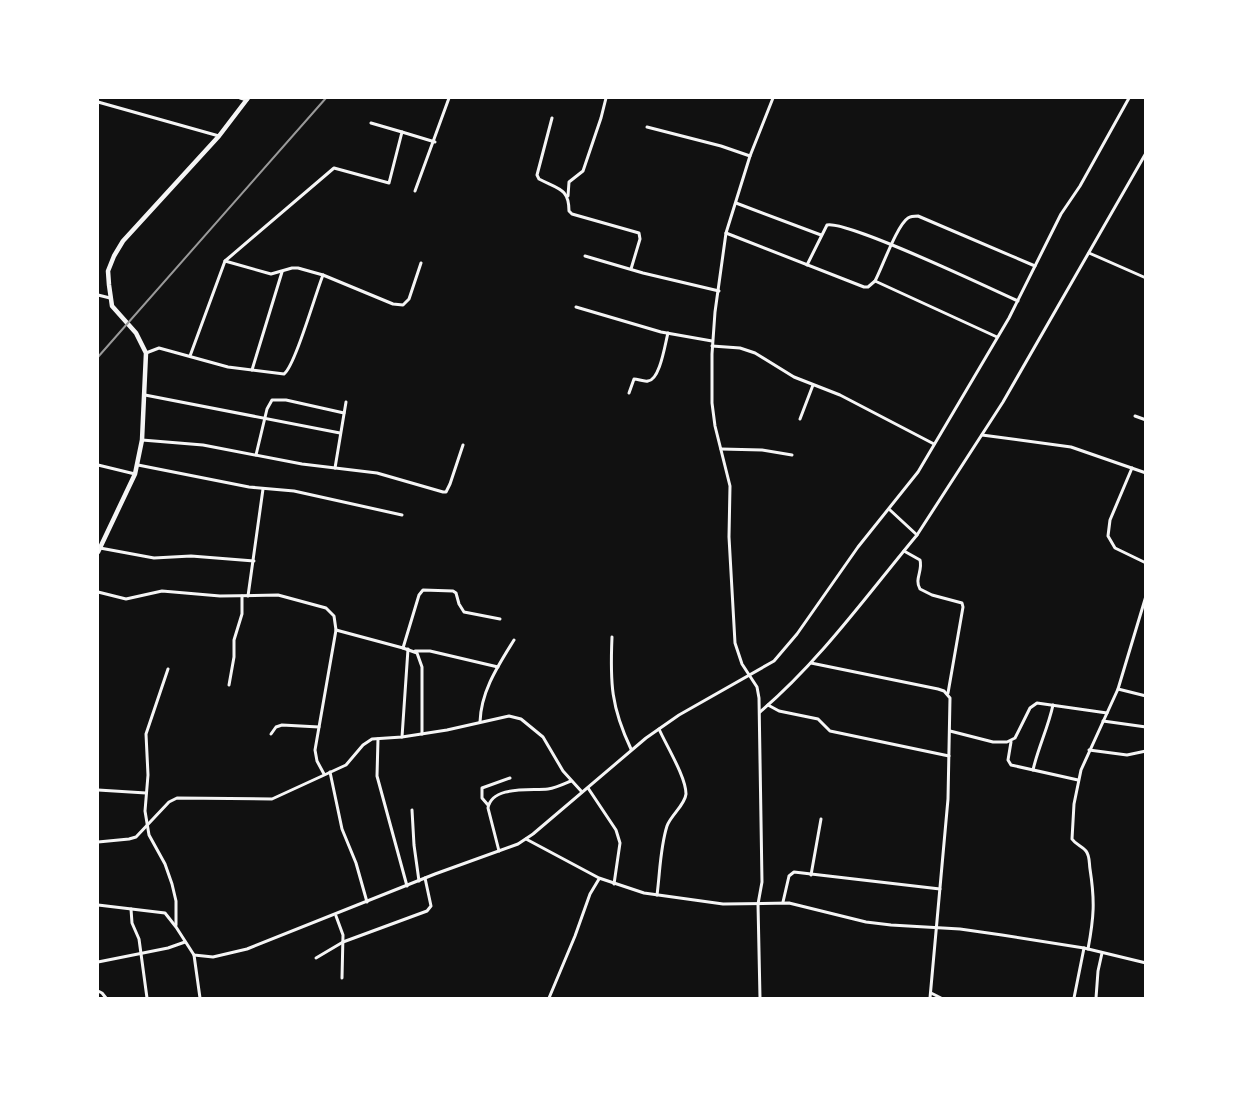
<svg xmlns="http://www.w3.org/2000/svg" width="1243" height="1096" font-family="'Open Sans',sans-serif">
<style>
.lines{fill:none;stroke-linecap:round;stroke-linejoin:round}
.minor{stroke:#f5f5f5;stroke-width:3}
.secondary{stroke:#f5f5f5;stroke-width:4.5}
.rail{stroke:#9a9a9a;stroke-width:2}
</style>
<rect width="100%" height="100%" fill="#111"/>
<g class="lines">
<g class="minor">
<path d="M 240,98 L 247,100"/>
<path d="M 98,102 L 219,136"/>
<path d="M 552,118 L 537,175 L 539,179 C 558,189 569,188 569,211 L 572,214 L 639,233 L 640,239 L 631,269"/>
<path d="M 647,127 L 721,146 L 750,156"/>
<path d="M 402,132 L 435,142"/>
<path d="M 415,191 L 449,98"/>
<path d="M 568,196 L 569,182 L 583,171 L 601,118 L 606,98"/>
<path d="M 736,203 L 821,235"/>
<path d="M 726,233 L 864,287 L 868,287 L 875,281 C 882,268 897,225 908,218 C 911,216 914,216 918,216 L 1035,266"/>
<path d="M 1089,253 L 1146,278"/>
<path d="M 585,256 L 643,273 L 719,291"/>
<path d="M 225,261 L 271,274 L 292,268 L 298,268 L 323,275 L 393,304 L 403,305 L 409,299 L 421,263"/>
<path d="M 807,265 L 827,225 C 847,220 989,288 1018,301"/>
<path d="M 875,281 L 997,337"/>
<path d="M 98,295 L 110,298"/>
<path d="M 576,307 L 661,332 L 712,341"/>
<path d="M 712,346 L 740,348 L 755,353 L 794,377 L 840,395 L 934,444"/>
<path d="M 146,353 L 159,348 L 228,367 L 284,374 C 295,366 316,292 323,275"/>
<path d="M 190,356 L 225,261 L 334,168 L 389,183 L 402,132 L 371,123"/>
<path d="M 252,370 L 282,272"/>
<path d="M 629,393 L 634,379 C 638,379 644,382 648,381 C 660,380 665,344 668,333"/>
<path d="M 145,395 L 340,433"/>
<path d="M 1135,416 L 1146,420"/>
<path d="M 800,419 L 813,385"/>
<path d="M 982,435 L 1071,447 L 1146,473"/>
<path d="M 142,440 L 203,445 L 302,464 L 377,473 L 443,492 L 446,492 L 450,484 L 463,445"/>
<path d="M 721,449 L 762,450 L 792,455"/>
<path d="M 256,455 L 267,409 L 272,400 L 286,400 L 344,413"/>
<path d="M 98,465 L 135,474"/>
<path d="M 138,465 L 249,487 L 294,491 L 402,515"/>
<path d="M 335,468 L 346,402"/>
<path d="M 1132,468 L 1110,520 L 1108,536 L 1115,548 L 1146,563"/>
<path d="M 917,535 L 1003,402 L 1146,153"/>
<path d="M 100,548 L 154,558 L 191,556 L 254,561"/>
<path d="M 904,551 L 920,560 C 923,571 914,579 920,589 L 932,595 L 962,603 L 963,607 L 948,693"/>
<path d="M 98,592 L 126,599 L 162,591 L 220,596 L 278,595 L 326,608 L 334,616 L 336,630 L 315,750 L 317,761 L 324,774"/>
<path d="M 248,596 L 263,489"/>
<path d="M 336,630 L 403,648 L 417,653 L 422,667 L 422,734"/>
<path d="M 612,637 C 610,683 611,707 631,749"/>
<path d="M 403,648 L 419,595 L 423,590 L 453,591 L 456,593 L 459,604 L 464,612 L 500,619"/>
<path d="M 415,651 L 430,651 L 498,667"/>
<path d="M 811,663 L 938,689 L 944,691 L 950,698 L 948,799 L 930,998"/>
<path d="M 168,669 L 146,734 L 148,775 L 145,811 L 149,835 L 165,864 L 172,884 L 176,901 L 176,925"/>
<path d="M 229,685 L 234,657 L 234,640 L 242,614 L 242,596"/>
<path d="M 1118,689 L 1146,696"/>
<path d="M 768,705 L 779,711 L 818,719 L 830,731 L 949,756"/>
<path d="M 760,712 C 820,661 867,595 917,535 L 890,510"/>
<path d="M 1103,721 L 1146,727"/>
<path d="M 480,722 C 481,691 498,666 514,640"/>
<path d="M 950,731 L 993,742 L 1007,742 L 1015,738 L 1030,708 L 1037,703 L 1107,713"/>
<path d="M 271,734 L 276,727 L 282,725 L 319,727"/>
<path d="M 402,737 L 408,649"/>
<path d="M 378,739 L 377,776 L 407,886"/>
<path d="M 1011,742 L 1008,760 L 1011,765 L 1078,780"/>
<path d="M 1089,750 L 1127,755 L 1146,751"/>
<path d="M 1033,770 C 1038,748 1048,728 1053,705"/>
<path d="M 330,772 L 342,829 L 356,863 L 367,902"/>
<path d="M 588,788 L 616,830 L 620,843 L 614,884"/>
<path d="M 98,790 L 146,793"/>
<path d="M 488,805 L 482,798 L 482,788 L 510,778"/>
<path d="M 412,810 L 414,845 L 419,881"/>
<path d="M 526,839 L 599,878 L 644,893 L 723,904 L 789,903 L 866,922 L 891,925 L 960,929 L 1002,935 L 1084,948 L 1146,963"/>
<path d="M 98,842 L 129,839 L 136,837 L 169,802 L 177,798 L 272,799 L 346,765 L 363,745 L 372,739 L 402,737 L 447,730 L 509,716 L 521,719 L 543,737 L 563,771 L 582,792"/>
<path d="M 499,851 L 488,808 C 492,785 531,791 548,789 C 556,788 564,784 571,781"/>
<path d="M 811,875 L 821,819"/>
<path d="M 657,895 C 660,873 660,848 667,826 C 671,815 685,805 686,794 C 686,777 666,745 659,729"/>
<path d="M 783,902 L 789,876 L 794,872 L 940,889"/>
<path d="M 98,905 L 165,913 L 176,927 L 194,955 L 213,957 L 247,949 L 435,874 L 518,844 L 533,834 L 646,738 L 679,715 L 774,661 L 797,634 L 858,547 L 918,472 L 1009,318 L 1061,214 L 1080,186 L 1129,98"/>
<path d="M 131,909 L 132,923 L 139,939 L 147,998"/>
<path d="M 336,916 L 343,935 L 342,978"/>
<path d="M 1088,949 C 1094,917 1095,901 1090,869 C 1089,863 1090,856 1086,851 C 1082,846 1076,845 1072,839 L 1074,804 L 1081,770 L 1118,689 L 1146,596"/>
<path d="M 194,955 L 200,998"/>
<path d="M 316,958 L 343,942 L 427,911 L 431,906 L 425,878"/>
<path d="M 98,962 L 168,948 L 185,942"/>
<path d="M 98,991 L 102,993 L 106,998"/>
<path d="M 931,993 L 941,998"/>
<path d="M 549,998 L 575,936 L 590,894 L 599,879"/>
<path d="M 760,998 L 758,904 L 762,882 L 759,698 L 757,687 L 742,664 L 735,643 L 729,537 L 730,486 L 715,426 L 712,403 L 712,354 L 715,312 L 726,233 L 750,156 L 773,98"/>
<path d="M 1074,998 L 1084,948"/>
<path d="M 1096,998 L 1098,971 L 1102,953"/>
</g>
<path class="secondary" d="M 98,552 L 135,474 L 142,440 L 146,353 L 136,333 L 112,306 L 109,285 L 108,271 L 114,256 L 123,241 L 219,136 L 248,98"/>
<path class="rail" d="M 98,357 L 326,98"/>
</g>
<rect width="1243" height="1096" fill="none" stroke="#ffffff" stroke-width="198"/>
</svg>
